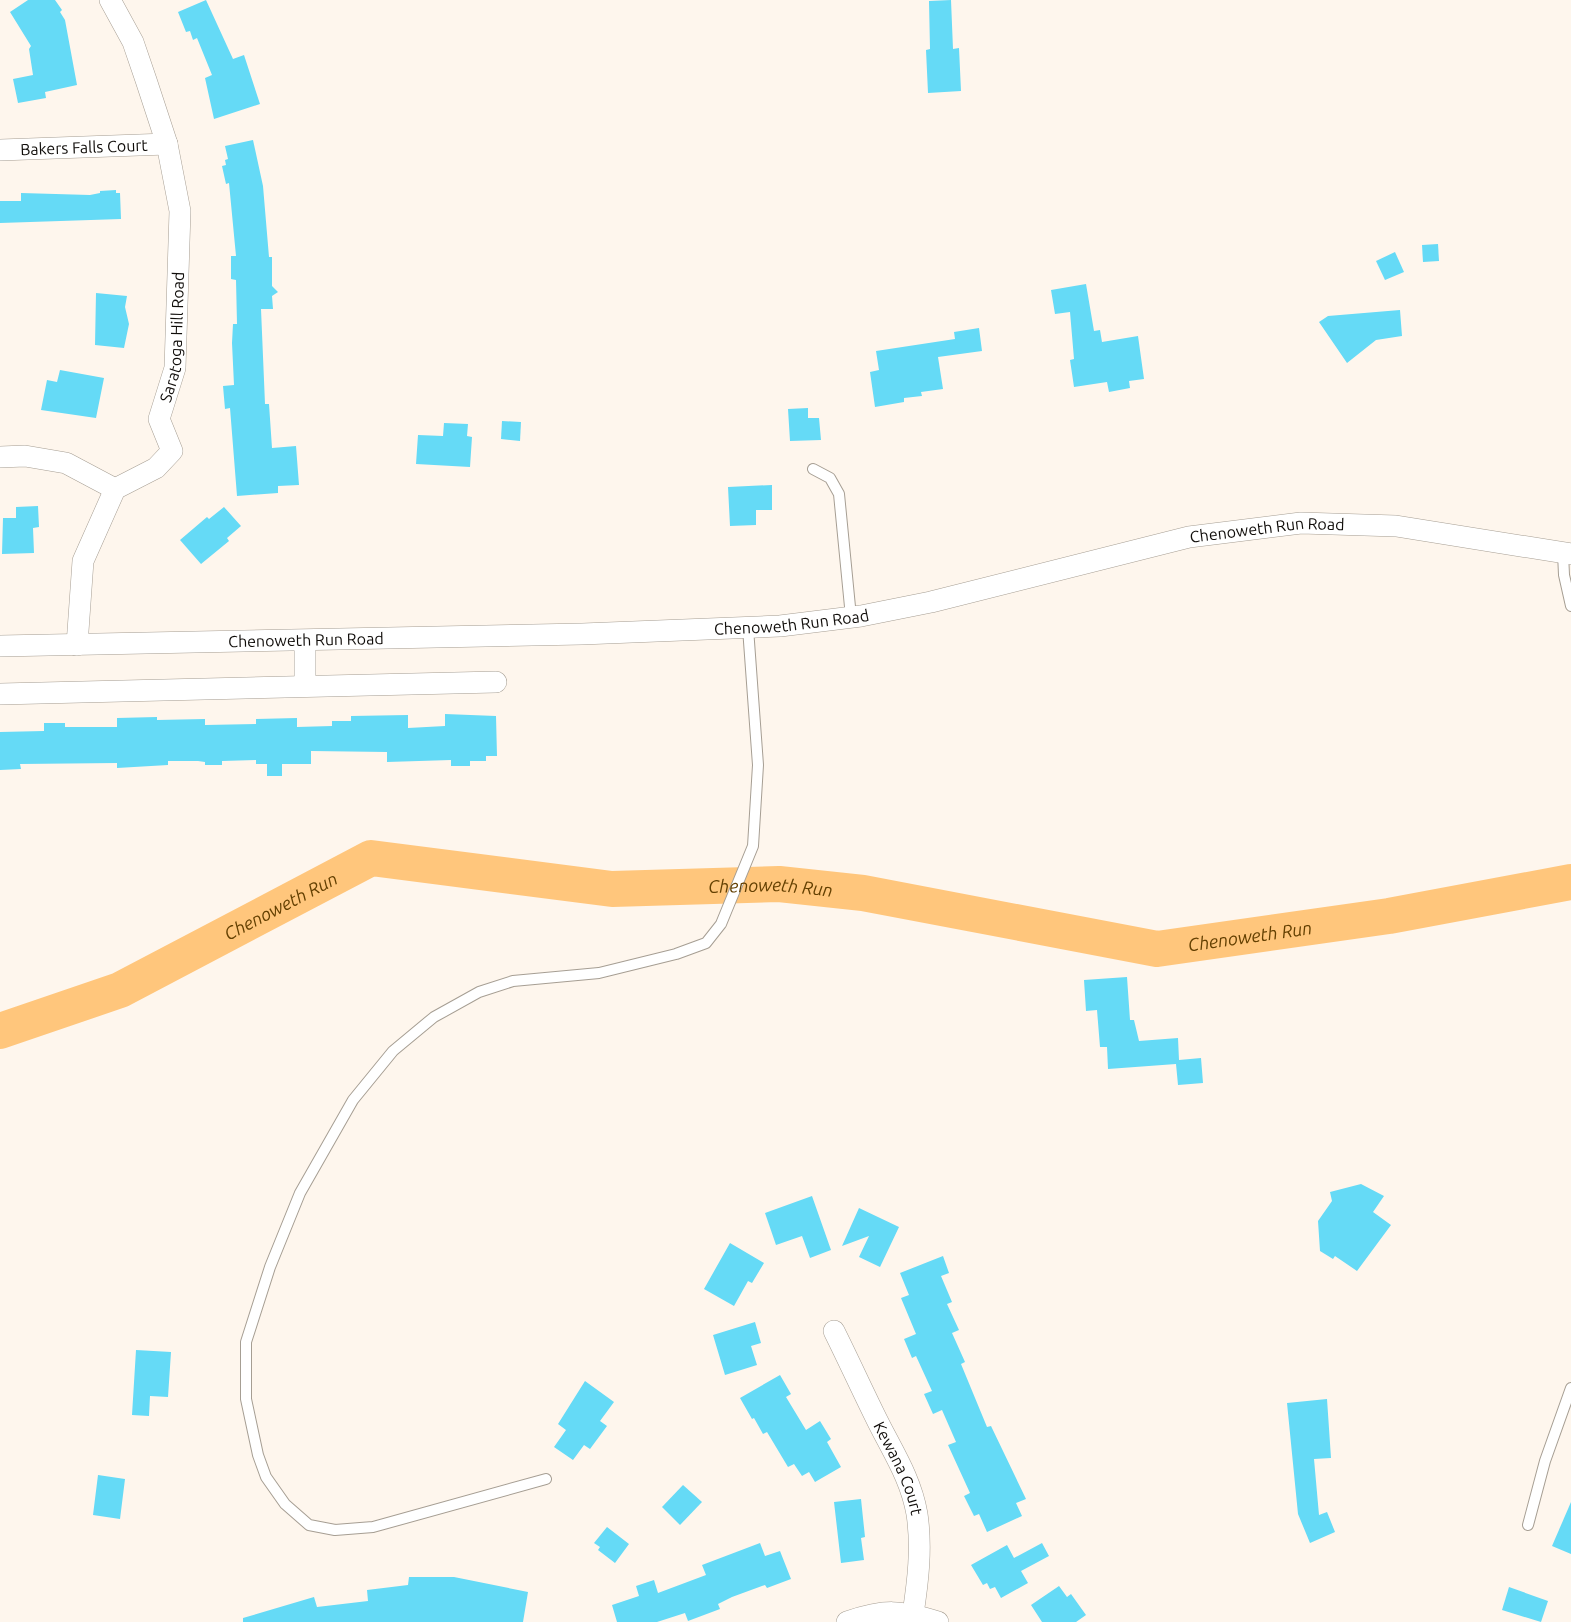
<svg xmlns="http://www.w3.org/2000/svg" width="1571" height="1622" font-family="Ubuntu,sans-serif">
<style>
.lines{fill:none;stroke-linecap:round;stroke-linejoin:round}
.river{stroke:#ffc67c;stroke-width:36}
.building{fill:#65daf6}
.lane-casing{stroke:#a69e93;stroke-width:12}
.street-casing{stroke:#a69e93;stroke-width:22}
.lane{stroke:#fff;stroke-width:10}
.street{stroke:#fff;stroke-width:21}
.labels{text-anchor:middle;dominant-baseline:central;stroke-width:4.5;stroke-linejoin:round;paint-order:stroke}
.street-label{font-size:16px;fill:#100d0a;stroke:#fff}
.water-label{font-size:18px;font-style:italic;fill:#644002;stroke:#fff}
</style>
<rect width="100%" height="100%" fill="#fef6ed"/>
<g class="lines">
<path class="river" id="s1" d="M 0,1031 L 120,990 L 371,858 L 612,889 L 779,884 L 863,893 L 1157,949 L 1389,916 L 1571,882"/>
</g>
<g class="building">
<path d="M 28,0 L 55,0 L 62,10 L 60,12 L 65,20 L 77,85 L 45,92 L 46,98 L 18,103 L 13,79 L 33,75 L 29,49 L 31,46 L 10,12 Z"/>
<path d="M 206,0 L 233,59 L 244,55 L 260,104 L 214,119 L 205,78 L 212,75 L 197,38 L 193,40 L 190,31 L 186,32 L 178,12 Z"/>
<path d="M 951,0 L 953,49 L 959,48 L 961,91 L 928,93 L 926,50 L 930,49 L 929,1 Z"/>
<path d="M 253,140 L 263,186 L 269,257 L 272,257 L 272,286 L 278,292 L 272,296 L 273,309 L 261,309 L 265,404 L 269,404 L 272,448 L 296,446 L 299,485 L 278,486 L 278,493 L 237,496 L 230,408 L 225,409 L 223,386 L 234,385 L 232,343 L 233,324 L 237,324 L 236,280 L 231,279 L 231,256 L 236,256 L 229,183 L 226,184 L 222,166 L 226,165 L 225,160 L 228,159 L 225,146 Z"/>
<path d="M 116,190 L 116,193 L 120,193 L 121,219 L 0,223 L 0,201 L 21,201 L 21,193 L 90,195 L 100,193 L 100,191 Z"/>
<path d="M 1438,244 L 1439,261 L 1423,262 L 1422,245 Z"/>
<path d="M 1395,252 L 1404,272 L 1385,280 L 1376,261 Z"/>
<path d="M 1086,284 L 1094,331 L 1100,330 L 1102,342 L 1138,336 L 1144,379 L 1129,381 L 1130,388 L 1109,392 L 1107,382 L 1074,387 L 1070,360 L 1074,359 L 1070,312 L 1055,314 L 1051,290 Z"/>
<path d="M 96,293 L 127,296 L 125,307 L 129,324 L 124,348 L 95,345 Z"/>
<path d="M 1400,310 L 1402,336 L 1376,340 L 1347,363 L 1319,322 L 1328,316 Z"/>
<path d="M 979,328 L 982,351 L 938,357 L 943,389 L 921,392 L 922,396 L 904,398 L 904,402 L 875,407 L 870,372 L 879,370 L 876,351 L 955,339 L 954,332 Z"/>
<path d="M 60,370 L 104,378 L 96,418 L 41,410 L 47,380 L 57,382 Z"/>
<path d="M 808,408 L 808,418 L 819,418 L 821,440 L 790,441 L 788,409 Z"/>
<path d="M 502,421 L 521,422 L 520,441 L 501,439 Z"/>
<path d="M 444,423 L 468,424 L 467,436 L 472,437 L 470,467 L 416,464 L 418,435 L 443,436 Z"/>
<path d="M 772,485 L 772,510 L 756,510 L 756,525 L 730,526 L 728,487 Z"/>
<path d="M 38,506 L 39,527 L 33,528 L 34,553 L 2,554 L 3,518 L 16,518 L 16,507 Z"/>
<path d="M 224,507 L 241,526 L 227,538 L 229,541 L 201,564 L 180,540 L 207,517 L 209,519 Z"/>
<path d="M 445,714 L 496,716 L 497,756 L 486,756 L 486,761 L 470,761 L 470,766 L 451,766 L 451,760 L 387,762 L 387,752 L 311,751 L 311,764 L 282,764 L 282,776 L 267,776 L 267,764 L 256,764 L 256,760 L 222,761 L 222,765 L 205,765 L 205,762 L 198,761 L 168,761 L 168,765 L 117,768 L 117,763 L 20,764 L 21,769 L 0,770 L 0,732 L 44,731 L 44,723 L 65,723 L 65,727 L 117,727 L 117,718 L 157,717 L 157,720 L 205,719 L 205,725 L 256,724 L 256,719 L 297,718 L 297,727 L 332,726 L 332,721 L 351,721 L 351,716 L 408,715 L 408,728 L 445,726 Z"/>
<path d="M 1127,977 L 1130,1020 L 1134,1020 L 1139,1041 L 1178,1038 L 1179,1060 L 1201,1058 L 1203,1083 L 1178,1085 L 1176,1064 L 1108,1069 L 1107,1047 L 1100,1047 L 1097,1010 L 1086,1011 L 1084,980 Z"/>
<path d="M 1361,1184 L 1384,1196 L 1373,1212 L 1391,1225 L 1357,1271 L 1335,1256 L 1333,1259 L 1320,1251 L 1318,1221 L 1332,1201 L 1330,1192 Z"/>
<path d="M 812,1196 L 831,1250 L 810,1258 L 802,1236 L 776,1245 L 765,1213 Z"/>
<path d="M 859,1208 L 899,1227 L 880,1267 L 859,1257 L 869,1236 L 842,1246 Z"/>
<path d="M 730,1243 L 764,1263 L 752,1283 L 748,1281 L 734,1306 L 704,1289 Z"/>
<path d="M 943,1256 L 949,1273 L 941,1276 L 952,1302 L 947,1304 L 959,1330 L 952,1333 L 965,1362 L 961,1364 L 987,1427 L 991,1426 L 1026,1499 L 1016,1503 L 1022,1516 L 987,1532 L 979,1514 L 974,1516 L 964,1496 L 970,1493 L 948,1445 L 956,1442 L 942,1410 L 933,1414 L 924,1394 L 932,1391 L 916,1356 L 912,1358 L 904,1339 L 916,1334 L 901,1298 L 909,1295 L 900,1273 Z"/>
<path d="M 755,1322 L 761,1343 L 751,1346 L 757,1365 L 725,1375 L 713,1335 Z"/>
<path d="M 136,1350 L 171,1352 L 168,1397 L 150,1396 L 149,1416 L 132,1415 Z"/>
<path d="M 780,1375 L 791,1394 L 786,1397 L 806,1430 L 820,1421 L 831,1439 L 827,1442 L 841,1467 L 815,1482 L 809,1472 L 802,1476 L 794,1464 L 788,1467 L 767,1432 L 763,1434 L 754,1418 L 752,1419 L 740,1398 Z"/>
<path d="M 585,1381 L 614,1402 L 600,1421 L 607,1426 L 590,1449 L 584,1445 L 573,1460 L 554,1447 L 566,1430 L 558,1424 Z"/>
<path d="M 1327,1399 L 1331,1458 L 1314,1459 L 1319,1515 L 1327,1512 L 1335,1532 L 1310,1543 L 1298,1514 L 1287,1403 Z"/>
<path d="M 98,1475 L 125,1479 L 120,1519 L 93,1515 Z"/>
<path d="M 683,1485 L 702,1502 L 680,1525 L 662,1507 Z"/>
<path d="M 861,1499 L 865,1537 L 861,1538 L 864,1560 L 841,1563 L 834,1502 Z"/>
<path d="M 1571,1502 L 1571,1554 L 1552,1546 Z"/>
<path d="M 607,1527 L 629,1544 L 615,1563 L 598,1550 L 600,1547 L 594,1543 Z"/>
<path d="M 760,1543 L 765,1556 L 780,1551 L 791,1579 L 767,1588 L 765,1585 L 732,1597 L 718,1604 L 720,1609 L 688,1621 L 685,1613 L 657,1622 L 617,1622 L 612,1605 L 639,1596 L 636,1586 L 654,1580 L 658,1593 L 706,1575 L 702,1565 Z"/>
<path d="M 1042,1543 L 1049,1556 L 1021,1571 L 1028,1583 L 1001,1598 L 995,1587 L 990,1589 L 987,1583 L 983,1585 L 971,1565 L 1007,1545 L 1014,1558 Z"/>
<path d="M 409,1577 L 454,1577 L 528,1592 L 523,1622 L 243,1622 L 243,1618 L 314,1597 L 317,1607 L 368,1601 L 367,1590 L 408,1585 Z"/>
<path d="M 1059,1586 L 1067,1597 L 1071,1594 L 1086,1615 L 1076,1622 L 1042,1622 L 1031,1605 Z"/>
<path d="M 1509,1587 L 1548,1601 L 1541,1622 L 1502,1610 Z"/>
</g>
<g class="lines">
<g class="lane-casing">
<g id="lane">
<path d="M 813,469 L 830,478 L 839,494 L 851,617"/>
<path d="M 1563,553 L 1564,575 L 1571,606"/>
<path d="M 546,1479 L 373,1527 L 335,1530 L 309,1525 L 285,1504 L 266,1477 L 258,1455 L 246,1399 L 246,1342 L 270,1267 L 300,1193 L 353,1100 L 393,1051 L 434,1017 L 479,992 L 513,981 L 599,973 L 676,954 L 706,943 L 721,924 L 753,846 L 758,765 L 748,628"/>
<path d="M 1528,1525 L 1545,1461 L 1571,1388"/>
</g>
</g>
<g class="street-casing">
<g id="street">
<path id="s2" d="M 0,150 L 167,144"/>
<path d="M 0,457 L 25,456 L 66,463 L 115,489"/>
<path d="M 305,641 L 305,686"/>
<path id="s3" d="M 77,645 L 83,561 L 115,489 L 156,468 L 172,451 L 159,419 L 175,368 L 180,211 L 167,144 L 146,80 L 133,42 L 110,0"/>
<path id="s4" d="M 0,646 L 582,634 L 780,626 L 861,616 L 931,602 L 1189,537 L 1301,523 L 1396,526 L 1571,554"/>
<path d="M 0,694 L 496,682"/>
<path id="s5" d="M 834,1331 C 849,1361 863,1392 878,1422 C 893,1452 911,1479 917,1514 C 922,1548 918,1581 913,1614"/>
<path d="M 847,1622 C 885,1609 900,1610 938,1622"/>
</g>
</g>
<use href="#lane" class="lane"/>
<use href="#street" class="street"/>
</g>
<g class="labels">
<g class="street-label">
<text stroke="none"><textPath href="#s2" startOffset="84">Bakers Falls Court</textPath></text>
<text stroke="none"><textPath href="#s3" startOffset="351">Saratoga Hill Road</textPath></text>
<text stroke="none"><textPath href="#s4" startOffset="1278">Chenoweth Run Road</textPath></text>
<text stroke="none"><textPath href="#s4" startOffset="792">Chenoweth Run Road</textPath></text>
<text stroke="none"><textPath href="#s4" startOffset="306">Chenoweth Run Road</textPath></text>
<text stroke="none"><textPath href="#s5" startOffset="152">Kewana Court</textPath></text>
</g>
<g class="water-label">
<text stroke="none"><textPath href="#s1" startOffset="812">Chenoweth Run</textPath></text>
<text stroke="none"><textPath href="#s1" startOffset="308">Chenoweth Run</textPath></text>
<text stroke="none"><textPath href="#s1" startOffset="1298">Chenoweth Run</textPath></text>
</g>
</g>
</svg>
